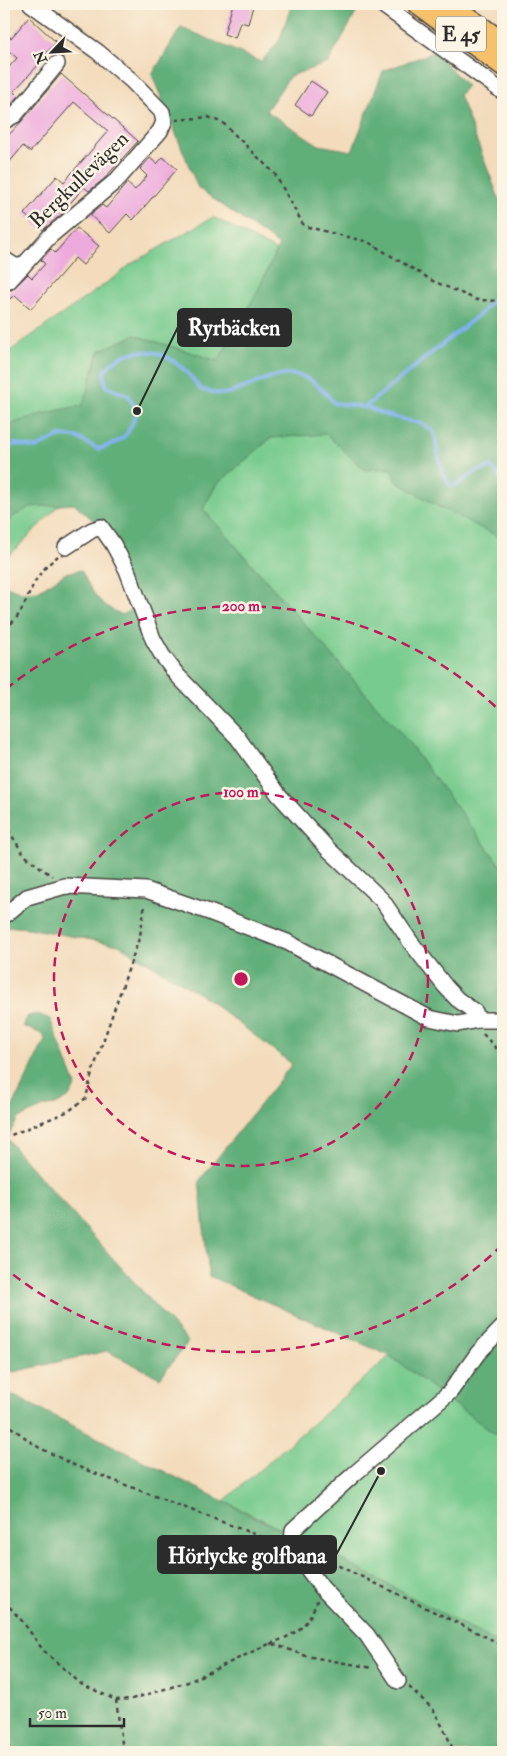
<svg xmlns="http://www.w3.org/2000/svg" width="507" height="1756" font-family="'IM FELL Double Pica',serif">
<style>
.green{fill:#77cb8e;stroke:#517b5c}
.forest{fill:#61af79;stroke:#466d52}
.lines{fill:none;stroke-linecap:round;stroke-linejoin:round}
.stream{stroke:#7eb2eb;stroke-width:4}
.building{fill:#edabdd}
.minor-casing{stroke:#494541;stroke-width:18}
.highway-casing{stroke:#494541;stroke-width:25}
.path{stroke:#494541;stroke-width:2.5;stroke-dasharray:4 4;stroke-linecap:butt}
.minor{stroke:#fff;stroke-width:15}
.highway{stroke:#f6c16b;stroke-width:22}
.ring{fill:none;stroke:#c2185b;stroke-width:2.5;stroke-dasharray:9 6}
.labels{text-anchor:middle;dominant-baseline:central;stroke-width:5;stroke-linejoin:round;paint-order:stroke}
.shield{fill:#fcf5e5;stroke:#6a6863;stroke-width:1}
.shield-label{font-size:20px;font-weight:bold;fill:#2b2b2b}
.street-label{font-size:21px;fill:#2b2b2b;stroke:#fcf5e5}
.centre{fill:#c2185b;stroke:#fcf5e5;stroke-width:2.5}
.ring-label{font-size:15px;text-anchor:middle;font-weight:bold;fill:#c2185b;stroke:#fcf5e5;stroke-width:5;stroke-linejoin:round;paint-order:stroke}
.leader{fill:none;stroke:#2b2b2b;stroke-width:2}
.callout-dot{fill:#2b2b2b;stroke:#fcf5e5;stroke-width:2}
.callout{fill:#2b2b2b;stroke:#2b2b2b;stroke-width:2}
.callout-label{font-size:22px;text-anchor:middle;font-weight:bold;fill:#fff}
</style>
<rect width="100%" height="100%" fill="#fcf5e5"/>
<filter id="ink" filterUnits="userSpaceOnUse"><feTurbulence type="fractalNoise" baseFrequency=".02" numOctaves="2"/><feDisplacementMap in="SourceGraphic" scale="10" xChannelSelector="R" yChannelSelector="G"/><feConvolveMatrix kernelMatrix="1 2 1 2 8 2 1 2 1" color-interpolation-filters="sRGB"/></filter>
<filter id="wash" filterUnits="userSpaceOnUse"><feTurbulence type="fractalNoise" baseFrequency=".0096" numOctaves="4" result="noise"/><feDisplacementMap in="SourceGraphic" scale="20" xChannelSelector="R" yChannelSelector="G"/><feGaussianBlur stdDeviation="1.12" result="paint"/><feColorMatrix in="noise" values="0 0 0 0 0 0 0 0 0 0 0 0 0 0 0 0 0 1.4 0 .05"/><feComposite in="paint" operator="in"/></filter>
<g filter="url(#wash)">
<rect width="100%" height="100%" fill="#f3dbbb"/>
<g class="green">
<path d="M 213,217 L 503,371 L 503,869 L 403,736 L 203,509 L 216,485 L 271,438 L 285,437 L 261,435 L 78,486 L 4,561 L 4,345 L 10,351 L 119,274 L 131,264 Z"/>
<path d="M 390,1356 L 503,1440 L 503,1646 L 308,1542 L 224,1501 Z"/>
</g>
<g class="forest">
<path d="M 292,4 L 353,4 L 360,6 L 328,63 L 290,76 L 266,111 L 319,145 L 352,151 L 383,71 L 434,52 L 467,86 L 459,95 L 503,209 L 503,539 L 439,507 L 397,482 L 391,468 L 365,470 L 326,434 L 270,438 L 216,485 L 203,509 L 403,736 L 503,869 L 503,1440 L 390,1356 L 209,1276 L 199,1181 L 292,1064 L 203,996 L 119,945 L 28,928 L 4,926 L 4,585 L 22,592 L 38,591 L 66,573 L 81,570 C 92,592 98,605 123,615 L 131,609 L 104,530 L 75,504 L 30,507 L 13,517 L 4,527 L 4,426 L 42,414 L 83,405 L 99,351 L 135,335 L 218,361 L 257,292 L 279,245 L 198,188 L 152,75 L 181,27 L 261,62 L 279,41 Z"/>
<path d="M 38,1014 L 50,1019 L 76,1086 L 68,1098 L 56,1105 L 46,1106 L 19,1118 L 7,1138 L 20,1155 L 188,1342 L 160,1378 L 107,1351 L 4,1374 L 4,1113 L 12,1108 L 45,1040 L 45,1038 L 40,1033 L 24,1027 L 24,1021 L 28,1016 Z"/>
<path d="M 4,1388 L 6,1392 L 271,1525 L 308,1542 L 503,1646 L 503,1752 L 4,1752 Z"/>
</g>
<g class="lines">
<g class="stream">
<path d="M 365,407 L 481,313 L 503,289"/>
<path d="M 4,449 L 15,444 L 36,448 L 60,436 L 76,437 L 98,449 C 123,442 129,436 137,411 L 128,395 L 107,387 C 106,383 103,377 105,372 C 106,368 109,366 112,363 C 127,350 149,348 167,357 C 181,365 192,376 200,389 C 207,391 216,394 223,394 C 234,393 243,388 253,384 C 292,368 308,370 334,403 L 365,407 L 386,415 L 423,424 L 434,432 C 438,449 439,473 451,486 L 458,484 L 475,472 L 490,467 L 498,474 L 503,482"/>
</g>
</g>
<g id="blocks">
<g class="building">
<path d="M 233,4 L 244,4 L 253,6 L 248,24 L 240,22 L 235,38 L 224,34 Z"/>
<path d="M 29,17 L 56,42 L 39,62 L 40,63 L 14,91 L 19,96 L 9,107 L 4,102 L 4,73 L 17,58 L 4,47 L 4,31 L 11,38 Z"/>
<path d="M 61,74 L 138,141 L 104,179 L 89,191 L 84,187 L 67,207 L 69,208 L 43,230 L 24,214 L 57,176 L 64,182 L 108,131 L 74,102 L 30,152 L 23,146 L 4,169 L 4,140 L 22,121 Z"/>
<path d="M 311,81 L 327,92 L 311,116 L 295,105 Z"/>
<path d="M 163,157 L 177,169 L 133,220 L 127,214 L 110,233 L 90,215 L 102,205 L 106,208 L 127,183 L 135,190 L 147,176 L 140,169 L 150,158 L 157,164 Z"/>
<path d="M 77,228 L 99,246 L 83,265 L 75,258 L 31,309 L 15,295 L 11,299 L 4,293 L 4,289 L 12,290 L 28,274 L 32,278 L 45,264 L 41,260 L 51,249 L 55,253 Z"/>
</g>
</g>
</g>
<g filter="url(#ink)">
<use href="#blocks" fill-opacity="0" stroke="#494541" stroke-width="1"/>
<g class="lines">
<g class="minor-casing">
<g id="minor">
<path d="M 381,4 L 503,92"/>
<path d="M 4,121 L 15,115 L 57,64"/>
<path d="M 4,259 L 13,265 L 22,267"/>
<path d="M 9,281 L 50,236 L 117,180 L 160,131 L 164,122 L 162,112 L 132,81 L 98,52 L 31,4"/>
<path d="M 66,547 L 92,530 L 101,527 L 113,544 L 127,570 L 153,639 L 162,655 L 177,675 L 238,738 L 279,795 L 327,848 L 382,900 L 412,944 L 445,986 L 457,999 L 475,1012 L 478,1020"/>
<path d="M 4,916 L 27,897 L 65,886 L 146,890 L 209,912 L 287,942 L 429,1018 L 458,1024 L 478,1020 L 503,1020"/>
<path d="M 398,1681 L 367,1635 L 322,1588 L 292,1548 L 293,1530 L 353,1475 L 450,1392 L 478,1353 L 503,1327"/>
</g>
</g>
<g class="highway-casing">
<g id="highway">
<path d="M 419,4 L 503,64"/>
<path d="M 447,4 L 503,44"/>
</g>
</g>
<g class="path">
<path d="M 176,120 L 208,117 L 223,123 L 275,174 L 304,226 L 368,242 L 433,281 L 477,300 L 503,301"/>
<path d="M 4,628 C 25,618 27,589 41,573 C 46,566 52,561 58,556"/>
<path d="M 4,823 L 24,855 L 52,876"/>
<path d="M 483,1034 L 503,1056"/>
<path d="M 4,1138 L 69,1111 L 86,1098 L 92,1073 L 140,936 L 145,904"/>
<path d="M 4,1422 L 38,1447 L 76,1466 L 280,1544"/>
<path d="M 316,1557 L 331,1562 L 503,1645"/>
<path d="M 4,1601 L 23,1622 L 43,1650 L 81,1684 L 116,1700 L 132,1699 L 188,1682 L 269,1644 L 277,1645 L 306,1656 L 373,1668"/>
<path d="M 270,1644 C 296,1634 307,1628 317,1601"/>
<path d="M 409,1687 L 433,1709 L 446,1733 L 454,1752"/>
<path d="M 116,1700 L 122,1743 L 128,1752"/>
</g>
<use href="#minor" class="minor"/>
<use href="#highway" class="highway"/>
</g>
</g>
<g class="ring">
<circle cx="241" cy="979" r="187"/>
<path d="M502 1245A373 373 0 0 1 6 1269M6 689A373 373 0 0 1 502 713"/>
</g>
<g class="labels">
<rect class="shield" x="436" y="16.5" width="50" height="35" rx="4"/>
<g class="shield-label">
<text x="461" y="34">E 45</text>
</g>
<g class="street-label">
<text transform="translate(79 180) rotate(-44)">Bergkullevägen</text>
</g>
</g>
<circle cx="241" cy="979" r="8" class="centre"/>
<g class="ring-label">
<text x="241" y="611">200 m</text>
<text x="241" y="797">100 m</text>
</g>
<path class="leader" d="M137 411L178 327M381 1471L336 1555"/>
<g class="callout-dot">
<circle cx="137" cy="411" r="5"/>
<circle cx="381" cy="1471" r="5"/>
</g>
<g class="callout">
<rect x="178" y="309" width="113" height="37" rx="5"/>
<rect x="158" y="1536" width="178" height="37" rx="5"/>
</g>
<g class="callout-label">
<text x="234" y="335">Ryrbäcken</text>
<text x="247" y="1563">Hörlycke golfbana</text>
</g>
<rect width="507" height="1756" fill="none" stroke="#fcf5e5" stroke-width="20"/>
<g transform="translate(52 52) rotate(245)" stroke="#fcf5e5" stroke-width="4" paint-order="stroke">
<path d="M0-4L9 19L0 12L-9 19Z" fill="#2b2b2b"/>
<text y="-8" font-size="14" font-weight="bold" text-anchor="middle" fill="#2b2b2b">N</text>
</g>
<path d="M30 1718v8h94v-8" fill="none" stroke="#2b2b2b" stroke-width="2.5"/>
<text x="38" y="1718" font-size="15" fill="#2b2b2b" stroke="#fcf5e5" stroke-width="4" paint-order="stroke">50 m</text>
</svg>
